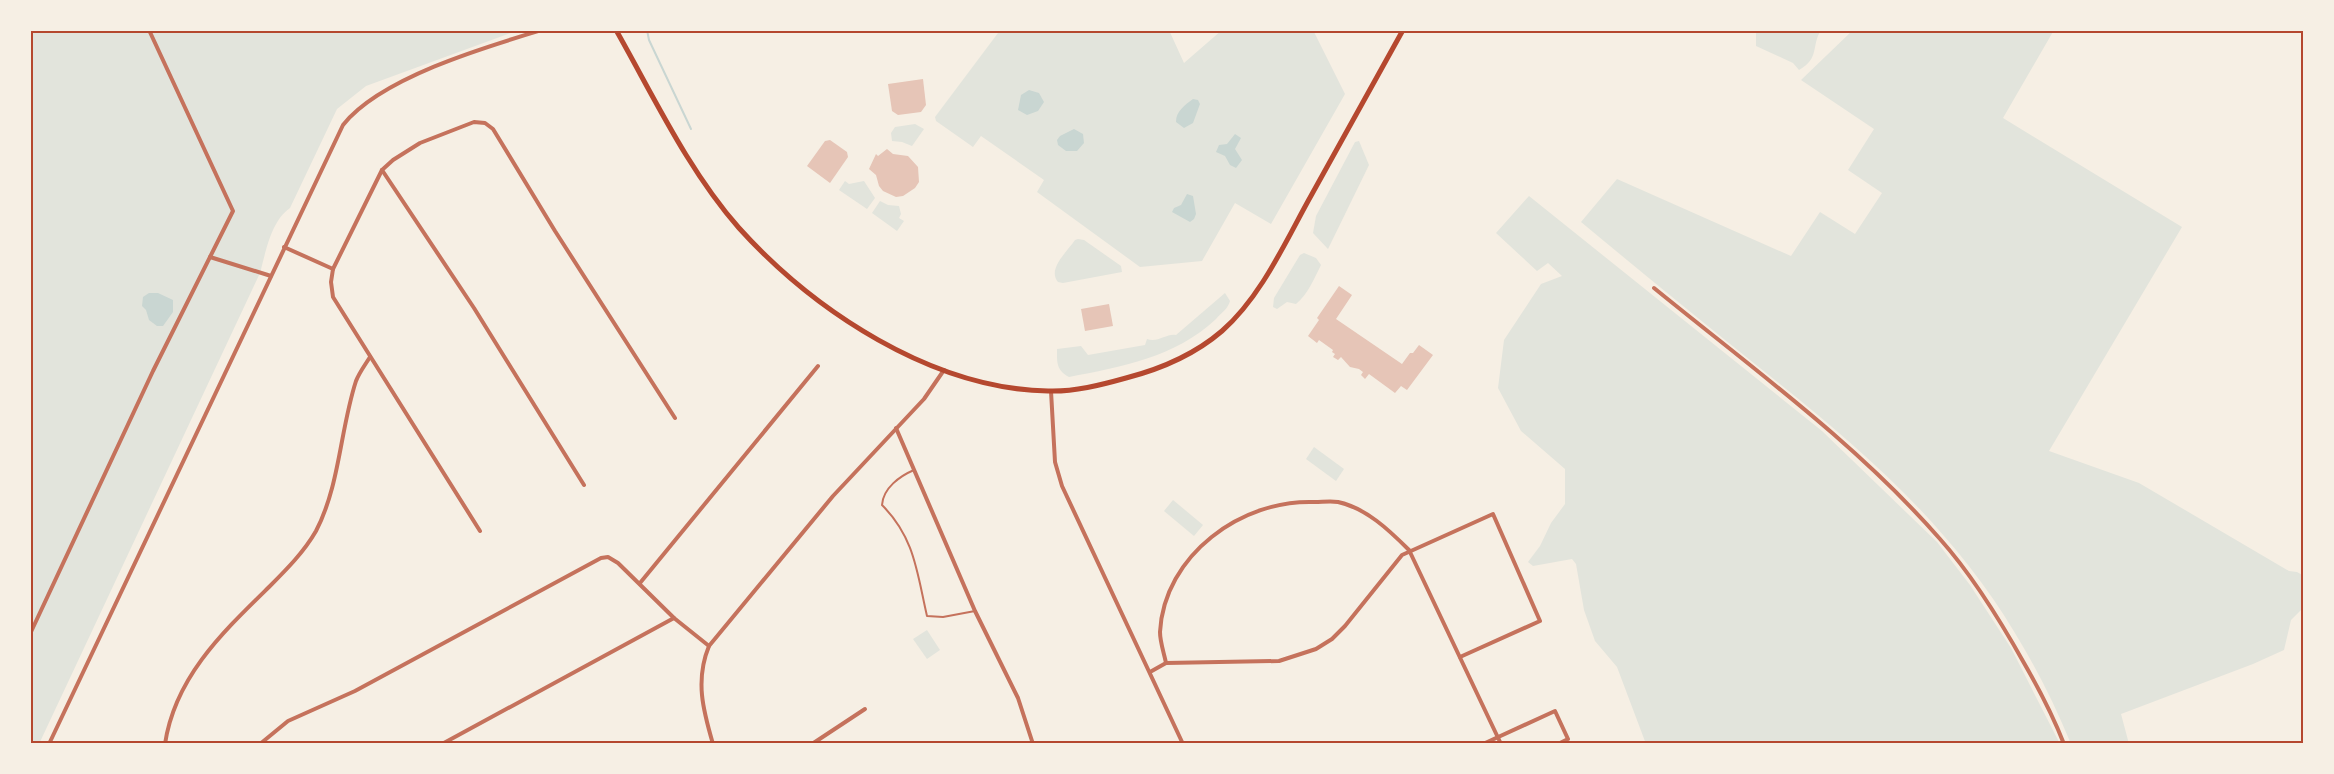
<svg xmlns="http://www.w3.org/2000/svg" width="2334" height="774" font-family="Rubik,sans-serif">
<style>
.green{fill:#e2e4dc}
.water{fill:#c9d6d2}
.lines{fill:none;stroke-linecap:round;stroke-linejoin:round}
.stream{stroke:#c9d6d2;stroke-width:2}
.building{fill:#e6c5b7}
.service{stroke:#c5725c;stroke-width:2}
.minor{stroke:#c5725c;stroke-width:4}
.secondary{stroke:#b5482f;stroke-width:5}
.neatline{fill:none;stroke:#b5482f;stroke-width:2}
</style>
<rect width="100%" height="100%" fill="#f6efe4"/>
<g class="green">
<path d="M 30,30 L 519,30 L 366,86 L 337,109 L 290,208 C 271,221 266,251 260,273 L 39,744 L 30,744 Z"/>
<path d="M 998,30 L 1169,30 L 1184,63 L 1222,30 L 1313,30 L 1345,94 L 1271,224 L 1235,203 L 1202,261 L 1140,267 L 1037,192 L 1044,180 L 981,136 L 973,147 L 936,121 L 935,117 L 998,33 Z"/>
<path d="M 1756,30 L 1821,30 C 1811,46 1820,58 1799,70 L 1793,63 L 1756,46 Z"/>
<path d="M 1853,30 L 2054,30 L 2003,118 L 2182,227 L 2049,451 L 2139,483 L 2289,571 L 2297,572 L 2304,576 L 2304,607 L 2291,620 L 2284,650 L 2253,664 L 2121,714 L 2129,744 L 2071,744 C 2040,669 1998,597 1944,536 C 1890,473 1825,420 1760,368 C 1700,320 1640,271 1581,222 L 1617,179 L 1791,256 L 1820,212 L 1855,234 L 1882,193 L 1848,170 L 1874,129 L 1801,80 Z"/>
<path d="M 915,124 L 924,129 L 912,146 L 902,142 L 892,141 L 891,133 L 895,127 Z"/>
<path d="M 1359,141 L 1369,165 L 1328,249 L 1313,233 L 1316,216 L 1355,142 Z"/>
<path d="M 845,181 L 849,184 L 864,181 L 875,198 L 867,209 L 839,190 Z"/>
<path d="M 1529,196 L 1822,431 L 1937,542 L 1970,585 L 2011,648 L 2060,744 L 1646,744 L 1617,667 L 1595,641 L 1584,610 L 1576,564 L 1572,559 L 1533,566 L 1528,562 L 1540,546 L 1551,523 L 1565,504 L 1565,469 L 1521,431 L 1498,388 L 1504,340 L 1541,284 L 1562,276 L 1548,263 L 1537,271 L 1496,233 Z"/>
<path d="M 880,201 L 888,205 L 899,206 L 901,214 L 899,218 L 904,221 L 897,231 L 872,213 Z"/>
<path d="M 1078,239 L 1084,240 L 1121,266 L 1122,272 L 1063,283 L 1058,282 C 1047,269 1067,252 1075,240 Z"/>
<path d="M 1304,253 L 1316,258 L 1321,265 C 1314,279 1308,294 1296,304 L 1287,302 L 1277,309 L 1273,307 L 1274,298 L 1300,255 Z"/>
<path d="M 1225,293 L 1230,301 C 1228,309 1221,313 1216,319 C 1176,357 1121,367 1069,377 C 1056,370 1057,362 1057,349 L 1081,346 L 1088,355 L 1145,345 L 1147,339 C 1158,343 1167,333 1176,335 Z"/>
<path d="M 1314,447 L 1344,469 L 1336,481 L 1306,459 Z"/>
<path d="M 1173,500 L 1203,525 L 1194,536 L 1164,511 Z"/>
<path d="M 927,630 L 940,650 L 927,659 L 913,639 Z"/>
</g>
<g class="water">
<path d="M 1029,90 L 1039,93 L 1044,102 L 1038,111 L 1027,115 L 1018,110 L 1021,95 Z"/>
<path d="M 1193,99 L 1198,100 L 1200,104 L 1193,123 L 1184,128 L 1176,122 C 1176,111 1185,105 1193,99 Z"/>
<path d="M 1074,129 L 1083,134 L 1084,143 L 1077,151 L 1066,151 L 1058,145 L 1057,140 L 1060,136 Z"/>
<path d="M 1235,134 L 1241,138 L 1235,149 L 1242,160 L 1236,168 L 1230,165 L 1225,156 L 1216,152 L 1219,145 L 1227,144 Z"/>
<path d="M 1187,194 L 1193,196 L 1196,214 L 1194,219 L 1190,222 L 1172,212 L 1174,208 L 1181,205 Z"/>
<path d="M 149,293 L 158,293 L 173,300 L 173,312 L 163,326 L 157,326 L 149,320 L 146,310 L 142,306 L 143,297 Z"/>
</g>
<g class="lines">
<path class="stream" d="M 647,30 L 649,40 L 691,129"/>
</g>
<g class="building">
<path d="M 923,79 L 926,105 L 921,112 L 898,115 L 892,111 L 888,84 Z"/>
<path d="M 830,140 L 847,152 L 848,157 L 830,183 L 807,166 L 825,141 Z"/>
<path d="M 887,149 L 893,154 L 908,156 L 918,167 L 919,182 L 915,188 L 903,196 L 896,197 L 883,191 L 879,186 L 876,175 L 869,169 L 876,154 L 878,156 Z"/>
<path d="M 1339,286 L 1352,295 L 1336,319 L 1402,364 L 1410,353 L 1413,353 L 1419,345 L 1433,355 L 1407,390 L 1401,386 L 1395,393 L 1369,374 L 1365,379 L 1361,375 L 1363,372 L 1359,369 L 1350,367 L 1341,357 L 1338,360 L 1333,357 L 1335,354 L 1332,352 L 1333,350 L 1319,340 L 1317,343 L 1308,336 L 1319,320 L 1317,318 Z"/>
<path d="M 1109,304 L 1113,326 L 1085,331 L 1081,309 Z"/>
</g>
<g class="lines">
<path class="service" d="M 914,470 C 900,476 883,488 882,505 C 915,538 917,573 927,616 L 943,617 L 975,611"/>
<g class="minor">
<path d="M 382,170 L 474,308 L 584,485"/>
<path d="M 284,247 L 333,269 L 331,282 L 333,297 L 480,531"/>
<path d="M 210,257 L 271,276"/>
<path d="M 333,269 L 382,170 L 393,160 L 420,143 L 474,122 L 485,123 L 493,129 L 555,231 L 675,418"/>
<path d="M 1654,288 C 1752,368 1857,444 1940,539 C 1973,576 2000,620 2024,663 C 2039,689 2053,716 2064,744"/>
<path d="M 1051,391 L 1055,462 L 1062,486 L 1183,744"/>
<path d="M 896,428 L 975,611 L 1018,698 L 1033,744"/>
<path d="M 640,583 L 818,366"/>
<path d="M 30,634 L 153,371 L 233,211 L 149,30"/>
<path d="M 1166,663 C 1164,653 1160,642 1160,632 C 1164,555 1242,499 1315,502 C 1322,502 1331,501 1338,502 C 1366,508 1389,530 1409,550 L 1501,744"/>
<path d="M 1150,672 L 1166,663 L 1279,661 L 1316,649 L 1332,639 L 1345,626 L 1402,555 L 1493,514 L 1540,621 L 1460,657"/>
<path d="M 49,744 L 343,125 C 380,78 485,47 542,30"/>
<path d="M 165,744 C 175,677 223,632 269,587 C 286,570 304,552 316,531 C 340,485 340,430 356,381 C 359,373 365,365 370,357"/>
<path d="M 260,744 L 288,721 L 355,691 L 601,558 L 608,557 L 618,563 L 674,618 L 709,646"/>
<path d="M 442,744 L 674,618"/>
<path d="M 713,744 C 703,710 695,680 709,646 L 833,496 L 924,399 L 944,370"/>
<path d="M 812,744 L 865,709"/>
<path d="M 1483,744 L 1555,711 L 1568,739 L 1558,744"/>
</g>
<path class="secondary" d="M 616,30 C 654,97 688,170 739,228 C 814,311 932,389 1048,391 C 1074,392 1101,385 1126,378 C 1161,369 1194,355 1222,331 C 1262,296 1286,240 1312,194 C 1342,139 1373,85 1403,30"/>
</g>
<rect width="2334" height="774" fill="none" stroke="#f6efe4" stroke-width="63"/>
<rect x="32" y="32" width="2270" height="710" class="neatline"/>
</svg>
